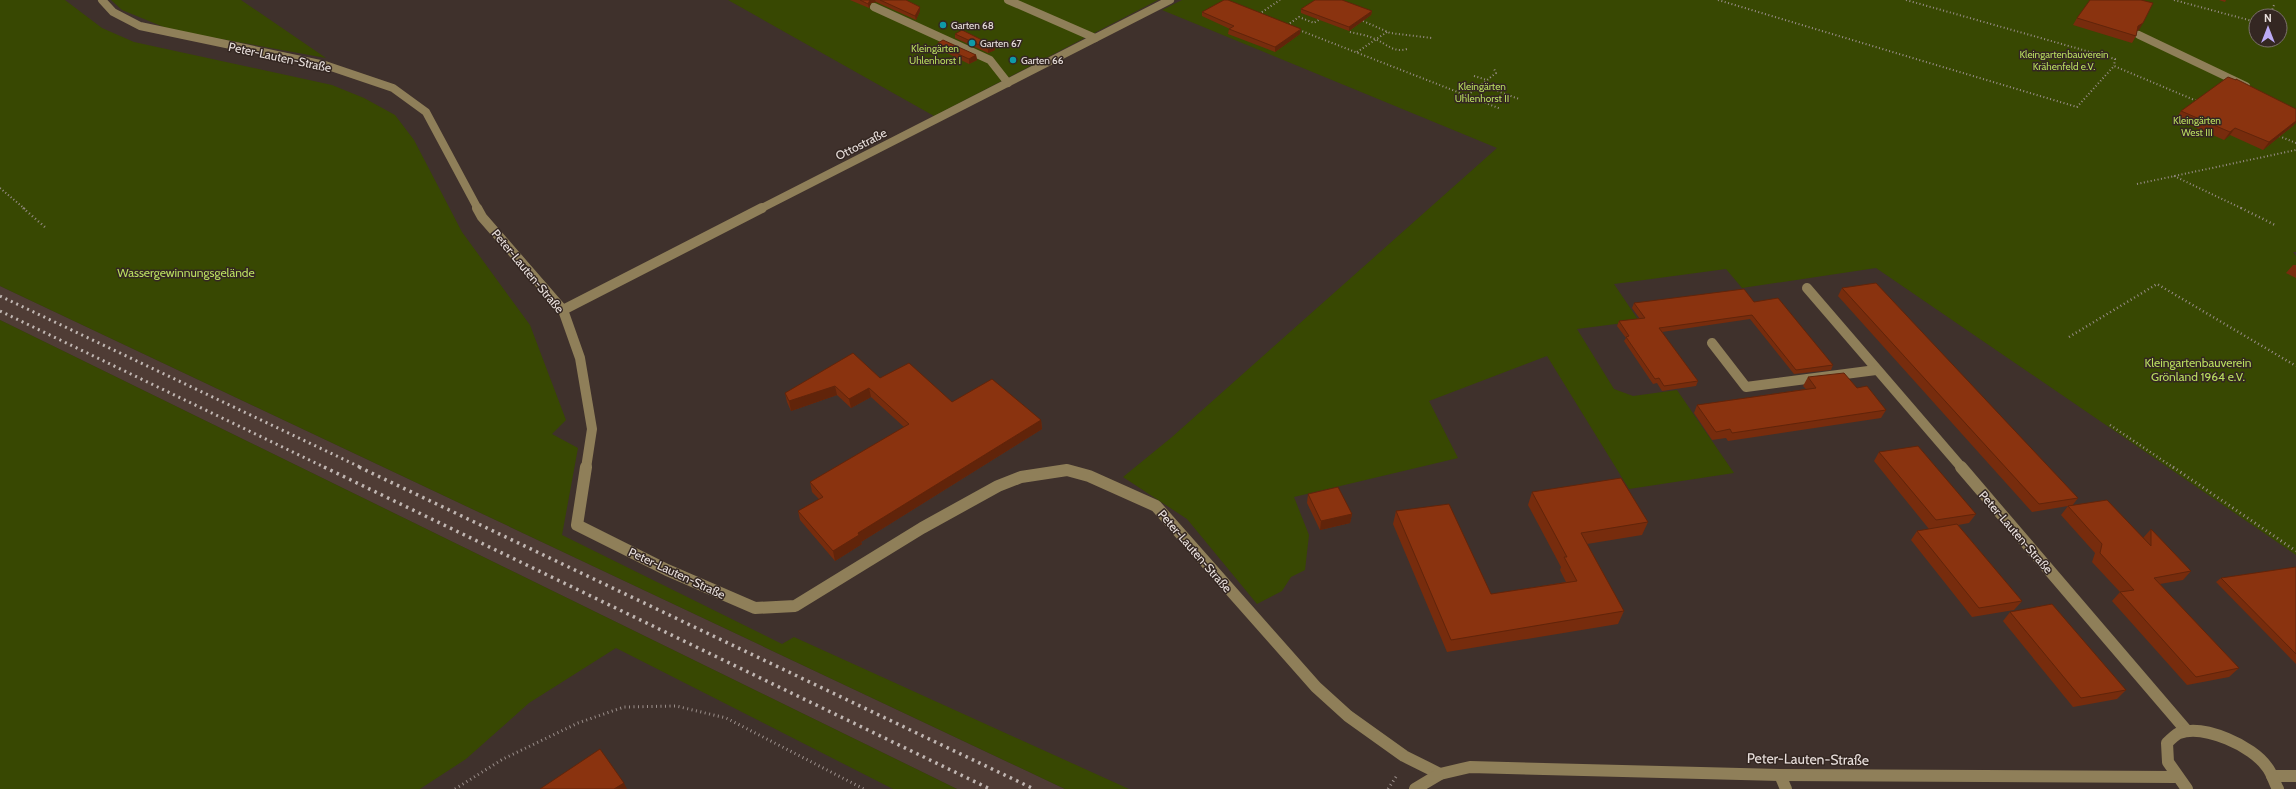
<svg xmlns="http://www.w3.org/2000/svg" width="2296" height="789" font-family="Cabin,sans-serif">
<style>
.built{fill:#4f3c35}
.green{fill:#384802;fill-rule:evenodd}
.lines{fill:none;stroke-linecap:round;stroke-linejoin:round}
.path-far2{stroke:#9a8e8a;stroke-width:2;stroke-dasharray:1 2.5;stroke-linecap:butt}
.path-far1{stroke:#9a8e8a;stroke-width:2.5;stroke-dasharray:1 3;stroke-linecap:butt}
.path{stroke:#9a8e8a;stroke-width:3;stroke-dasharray:1 3.5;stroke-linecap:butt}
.minor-far2{stroke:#8f7f59;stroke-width:8}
.minor-far1{stroke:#8f7f59;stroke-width:10}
.minor{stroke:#8f7f59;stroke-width:12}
.rail-far1{stroke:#c0b6b2;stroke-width:3;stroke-dasharray:2 4;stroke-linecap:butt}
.rail{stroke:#c0b6b2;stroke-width:3.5;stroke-dasharray:2.5 4.5;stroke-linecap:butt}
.wall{fill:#772c0d}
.shaded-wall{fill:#61240a}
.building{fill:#8a330f;stroke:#61240a}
.culture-dot{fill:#0f9aa8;stroke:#342722;stroke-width:1.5}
.labels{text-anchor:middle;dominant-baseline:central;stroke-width:3;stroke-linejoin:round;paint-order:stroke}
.far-poi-label{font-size:10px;fill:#e9e0dd;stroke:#342722;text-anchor:start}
.far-park-label{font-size:10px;fill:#b9dd5f;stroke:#342722}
.street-label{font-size:12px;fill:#e9e0dd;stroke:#342722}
.park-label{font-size:12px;fill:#b9dd5f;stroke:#342722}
.near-street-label{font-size:14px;fill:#e9e0dd;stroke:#342722}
</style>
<rect width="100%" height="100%" fill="#3f312c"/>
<path class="built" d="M 0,286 L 1065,789 L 957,789 L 0,320 Z"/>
<g class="green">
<path d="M 0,0 L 65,0 L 102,28 L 134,42 L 332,85 L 364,98 L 395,115 L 414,140 L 462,232 L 530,325 L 566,420 L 552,434 L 578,448 L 562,535 L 782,644 L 794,637 L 1129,789 L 1065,789 L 0,286 Z"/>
<path d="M 111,0 L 241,0 L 326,58 L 171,30 L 122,10 Z"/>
<path d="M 728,0 L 1158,0 L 934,116 Z"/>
<path d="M 1182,0 L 2296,0 L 2296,252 L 2293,252 L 2296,256 L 2296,555 L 1876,268 L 1742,288 L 1726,269 L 1614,284 L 1639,321 L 1577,329 L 1614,389 L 1633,396 L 1677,390 L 1734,473 L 1629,489 L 1547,356 L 1429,401 L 1458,458 L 1294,497 L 1309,535 L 1305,570 L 1291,577 L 1282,591 L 1257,604 L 1187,519 L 1123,477 L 1172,437 L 1497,148 L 1162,10 ZM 2256,16 L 2280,16 L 2280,40 L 2256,40 Z"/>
<path d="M 0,320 L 957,789 L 893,789 L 616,648 L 529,703 L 466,759 L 420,789 L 0,789 Z"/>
</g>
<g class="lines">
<g class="path-far2">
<path d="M 1718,0 L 2077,107 L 2114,66 L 2199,102"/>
<path d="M 1906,0 L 2115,59 L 2114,66"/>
<path d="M 2174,0 L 2256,22"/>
<path d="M 1259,14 L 1280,0"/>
<path d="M 2270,16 L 2274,5"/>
<path d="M 1363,21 L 1390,33 L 1432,38"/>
<path d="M 1287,25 L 1299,17 L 1314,23 L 1320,19"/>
<path d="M 2280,29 L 2284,30"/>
<path d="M 1299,30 L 1501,109"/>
<path d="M 1350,32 C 1358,34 1367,35 1375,39 C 1387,44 1393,53 1407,49"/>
<path d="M 1357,52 L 1387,32"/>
<path d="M 1474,76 L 1487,80"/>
<path d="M 1481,85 L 1519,99"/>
<path d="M 1468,95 L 1496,73 L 1494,69"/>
<path d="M 2279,136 L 2296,143"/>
<path d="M 2174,176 L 2243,209"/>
<path d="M 2137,184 L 2296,150"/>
<path d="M 0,188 L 25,209"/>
</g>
<g class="path-far1">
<path d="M 23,208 L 46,228"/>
<path d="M 2241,208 L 2275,225"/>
<path d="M 2069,337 L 2157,284 L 2296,366"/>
<path d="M 2110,425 L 2174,468"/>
</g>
<g class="path">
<path d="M 2173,467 L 2296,551"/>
<path d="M 455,789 L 503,759 L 578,723 L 624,707 L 676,706 L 726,718 L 864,789"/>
<path d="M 1388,789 L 1398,774"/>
</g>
<g class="minor-far2">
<path d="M 102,0 L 113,12 L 140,26 L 325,65 L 393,88 L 426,112 L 478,209"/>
<path d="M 1008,0 L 1095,38"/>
<path d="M 874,7 L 990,60 L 1008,83"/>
<path d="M 2139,35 L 2246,86"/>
<path d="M 760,209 L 1170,0"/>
</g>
<g class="minor-far1">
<path d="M 477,208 L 482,217 L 563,310 L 580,358 L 592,429 L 586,468"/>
<path d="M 1807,288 L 1962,468"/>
<path d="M 563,310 L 762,208"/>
<path d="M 1712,343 L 1746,387 L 1876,370"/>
</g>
<g class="minor">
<path d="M 586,467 L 577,525 L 667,570 L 755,608 L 795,606 L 922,528 L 998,486 L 1021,477 L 1067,470 L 1089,476 L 1156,506 L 1316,687 L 1348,716 L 1404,756 L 1440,774"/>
<path d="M 1961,467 L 2186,730"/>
<path d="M 1780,775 L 1786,789"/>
<path d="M 2272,776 L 2296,776"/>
<path d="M 1415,789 L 1440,774 L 1470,767 L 1780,775 L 2176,777"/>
<path d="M 2187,789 L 2168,762 L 2167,743 C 2170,740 2175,735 2179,733 C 2204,724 2253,746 2267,767 C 2272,773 2274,782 2278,789"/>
</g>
<g class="rail-far1">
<path d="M 0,296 L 362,468"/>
<path d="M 0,311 L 326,468"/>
</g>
<g class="rail">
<path d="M 324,467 L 990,789"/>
<path d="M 359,467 L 1034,789"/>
</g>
</g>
<g class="wall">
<path d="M 850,0 L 906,0 L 920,11 L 916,20 L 876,2 L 871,3 L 869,8 Z"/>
<path d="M 2219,0 L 2226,0 L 2225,2 Z"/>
<path d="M 1301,9 L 1372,11 L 1371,15 L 1349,31 L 1301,13 Z"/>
<path d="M 1202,12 L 1300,34 L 1275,52 L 1228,34 L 1229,29 L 1230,29 L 1202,16 Z"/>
<path d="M 2077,18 L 2139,30 L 2137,31 L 2136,36 L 2132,43 L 2073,25 Z"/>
<path d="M 955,34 L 994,46 L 995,50 L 988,53 L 955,38 Z"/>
<path d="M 938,43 L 976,55 L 977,60 L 969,64 L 945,52 L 945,50 L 938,47 Z"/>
<path d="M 2236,79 L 2294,125 L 2263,150 L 2230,135 L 2224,140 L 2176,119 L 2181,111 L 2235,80 Z"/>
<path d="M 2293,265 L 2296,265 L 2296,278 L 2286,273 Z"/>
<path d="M 1842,288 L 2078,498 L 2072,506 L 2143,538 L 2151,529 L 2191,571 L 2183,580 L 2160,584 L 2239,668 L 2229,677 L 2187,685 L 2112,601 L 2120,592 L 2092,562 L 2095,553 L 2061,515 L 2068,506 L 2032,512 L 1838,296 Z"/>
<path d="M 1754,302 L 1833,365 L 1831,370 L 1794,374 L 1750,319 L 1662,332 L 1698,381 L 1696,386 L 1662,391 L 1657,383 L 1653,384 L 1624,341 L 1626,338 L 1617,326 L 1619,321 L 1640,319 L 1632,308 L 1634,303 Z"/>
<path d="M 1808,377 L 1857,388 L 1886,410 L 1881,418 L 1728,441 L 1726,438 L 1712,440 L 1694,413 L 1697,405 L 1806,389 L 1803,386 Z"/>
<path d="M 880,378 L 952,402 L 1041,420 L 1042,429 L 861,542 L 862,544 L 835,561 L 800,520 L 798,511 L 819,499 L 812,492 L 810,482 L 904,427 L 871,397 L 851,408 L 837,395 L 791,411 L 787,402 L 785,393 Z"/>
<path d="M 1879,452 L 1976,514 L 1969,523 L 1958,525 L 2022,601 L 2014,610 L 1972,617 L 1911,540 L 1917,531 L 1929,529 L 1874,461 Z"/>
<path d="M 1532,492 L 1648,522 L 1642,535 L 1587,544 L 1624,611 L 1618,624 L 1447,652 L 1393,524 L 1396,511 L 1491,594 L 1566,582 L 1560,570 L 1561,567 L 1528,505 Z"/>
<path d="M 1308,494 L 1352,514 L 1350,523 L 1320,530 L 1307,503 Z"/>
<path d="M 2296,567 L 2296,664 L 2216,582 L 2221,578 Z"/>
<path d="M 2010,612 L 2126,690 L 2117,699 L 2073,707 L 2003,621 Z"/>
</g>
<g class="shaded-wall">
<path d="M 870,0 L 875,0 L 876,2 L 871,3 L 869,8 L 868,4 Z"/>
<path d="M 920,7 L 920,11 L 916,20 L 915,16 Z"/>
<path d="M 1372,11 L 1371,15 L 1349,31 L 1349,27 Z"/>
<path d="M 2143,23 L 2139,30 L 2134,32 L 2138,26 Z"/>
<path d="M 1301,29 L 1300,34 L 1275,52 L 1275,47 Z"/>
<path d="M 994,46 L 995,50 L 988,53 L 988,49 Z"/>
<path d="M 976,55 L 977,60 L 969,64 L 969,59 Z"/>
<path d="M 2296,121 L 2296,123 L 2294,125 L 2263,150 L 2269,142 Z"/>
<path d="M 2235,128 L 2230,135 L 2224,140 L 2230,132 Z"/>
<path d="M 835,386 L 837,395 L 791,411 L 789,401 Z"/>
<path d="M 869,388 L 871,397 L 851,408 L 849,399 Z"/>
<path d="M 1041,420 L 1042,429 L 861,542 L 862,544 L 835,561 L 833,551 L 858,533 Z"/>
<path d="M 1352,514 L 1350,523 L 1320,530 L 1321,521 Z"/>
<path d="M 624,783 L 627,789 L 614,789 Z"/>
</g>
<g class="building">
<path d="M 860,0 L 870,0 L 868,4 Z"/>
<path d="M 880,0 L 906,0 L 920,7 L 915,16 Z"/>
<path d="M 1224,0 L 1228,0 L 1301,29 L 1275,47 L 1229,29 L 1234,26 L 1202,12 Z"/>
<path d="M 1315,0 L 1342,0 L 1372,11 L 1349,27 L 1301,9 Z"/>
<path d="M 2090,0 L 2141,0 L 2153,3 L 2143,23 L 2138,26 L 2136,36 L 2077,18 Z"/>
<path d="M 962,30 L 994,46 L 988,49 L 955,34 Z"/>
<path d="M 943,40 L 976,55 L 969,59 L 945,48 L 946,47 L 938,43 Z"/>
<path d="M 2228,77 L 2236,80 L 2236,79 L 2296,109 L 2296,121 L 2269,142 L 2235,128 L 2230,132 L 2181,111 Z"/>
<path d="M 1876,283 L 2078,498 L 2039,504 L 1842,288 Z"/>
<path d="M 1744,289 L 1754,302 L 1778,298 L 1833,365 L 1796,370 L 1752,315 L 1659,328 L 1698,381 L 1664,386 L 1659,378 L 1655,379 L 1626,337 L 1629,336 L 1619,321 L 1645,318 L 1634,303 Z"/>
<path d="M 853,353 L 880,378 L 909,363 L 952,402 L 992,379 L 1041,420 L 858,533 L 859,535 L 833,551 L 798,511 L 823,497 L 810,482 L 909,424 L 869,388 L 849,399 L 835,386 L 789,401 L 785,393 Z"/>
<path d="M 1844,373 L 1857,388 L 1867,386 L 1886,410 L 1732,433 L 1730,429 L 1716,432 L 1697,405 L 1816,388 L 1808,377 Z"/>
<path d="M 1918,446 L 1976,514 L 1936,520 L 1879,452 Z"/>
<path d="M 1621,478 L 1648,522 L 1581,533 L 1624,611 L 1451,640 L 1396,511 L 1449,504 L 1491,594 L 1577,581 L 1564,557 L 1567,557 L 1532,492 Z"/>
<path d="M 1338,487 L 1352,514 L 1321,521 L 1308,494 Z"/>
<path d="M 2107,500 L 2151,546 L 2151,529 L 2191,571 L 2154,578 L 2239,668 L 2196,677 L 2120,592 L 2134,590 L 2100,553 L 2102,544 L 2068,506 Z"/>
<path d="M 1957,524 L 2022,601 L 1979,608 L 1917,531 Z"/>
<path d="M 2296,567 L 2296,654 L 2221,578 Z"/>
<path d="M 2052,604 L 2126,690 L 2081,698 L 2010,612 Z"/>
<path d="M 600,749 L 624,783 L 614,789 L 540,789 Z"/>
</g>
<g class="culture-dot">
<circle cx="943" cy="25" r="4"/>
<circle cx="972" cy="43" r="4"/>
<circle cx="1013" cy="60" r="4"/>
</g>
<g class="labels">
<g class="far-poi-label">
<text x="951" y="25">Garten 68</text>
<text x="980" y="43">Garten 67</text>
<text x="1021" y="60">Garten 66</text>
</g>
<g class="far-park-label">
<text x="935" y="48">Kleingärten<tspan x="935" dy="12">Uhlenhorst I</tspan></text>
<text x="2064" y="54">Kleingartenbauverein<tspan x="2064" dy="12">Krähenfeld e.V.</tspan></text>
<text x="1482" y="86">Kleingärten<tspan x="1482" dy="12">Uhlenhorst II</tspan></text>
<text x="2197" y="120">Kleingärten<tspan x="2197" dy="12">West III</tspan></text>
</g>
<g class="street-label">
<text transform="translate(280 57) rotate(12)">Peter-Lauten-Straße</text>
<text transform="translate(861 144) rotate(-27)">Ottostraße</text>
<text transform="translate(528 271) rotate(50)">Peter-Lauten-Straße</text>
<text transform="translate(2016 532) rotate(49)">Peter-Lauten-Straße</text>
<text transform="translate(1195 551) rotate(49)">Peter-Lauten-Straße</text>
<text transform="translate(677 573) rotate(25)">Peter-Lauten-Straße</text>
</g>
<g class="park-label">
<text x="186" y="272">Wassergewinnungsgelände</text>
<text x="2198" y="362">Kleingartenbauverein<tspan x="2198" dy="14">Grönland 1964 e.V.</tspan></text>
</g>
<g class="near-street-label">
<text transform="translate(1808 759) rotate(1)">Peter-Lauten-Straße</text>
</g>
</g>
<g transform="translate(2268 28)"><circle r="19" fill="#342722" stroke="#7c716d"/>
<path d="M0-3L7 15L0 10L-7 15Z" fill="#bcaaf5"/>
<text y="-6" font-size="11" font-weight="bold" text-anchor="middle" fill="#e9e0dd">N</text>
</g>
</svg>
